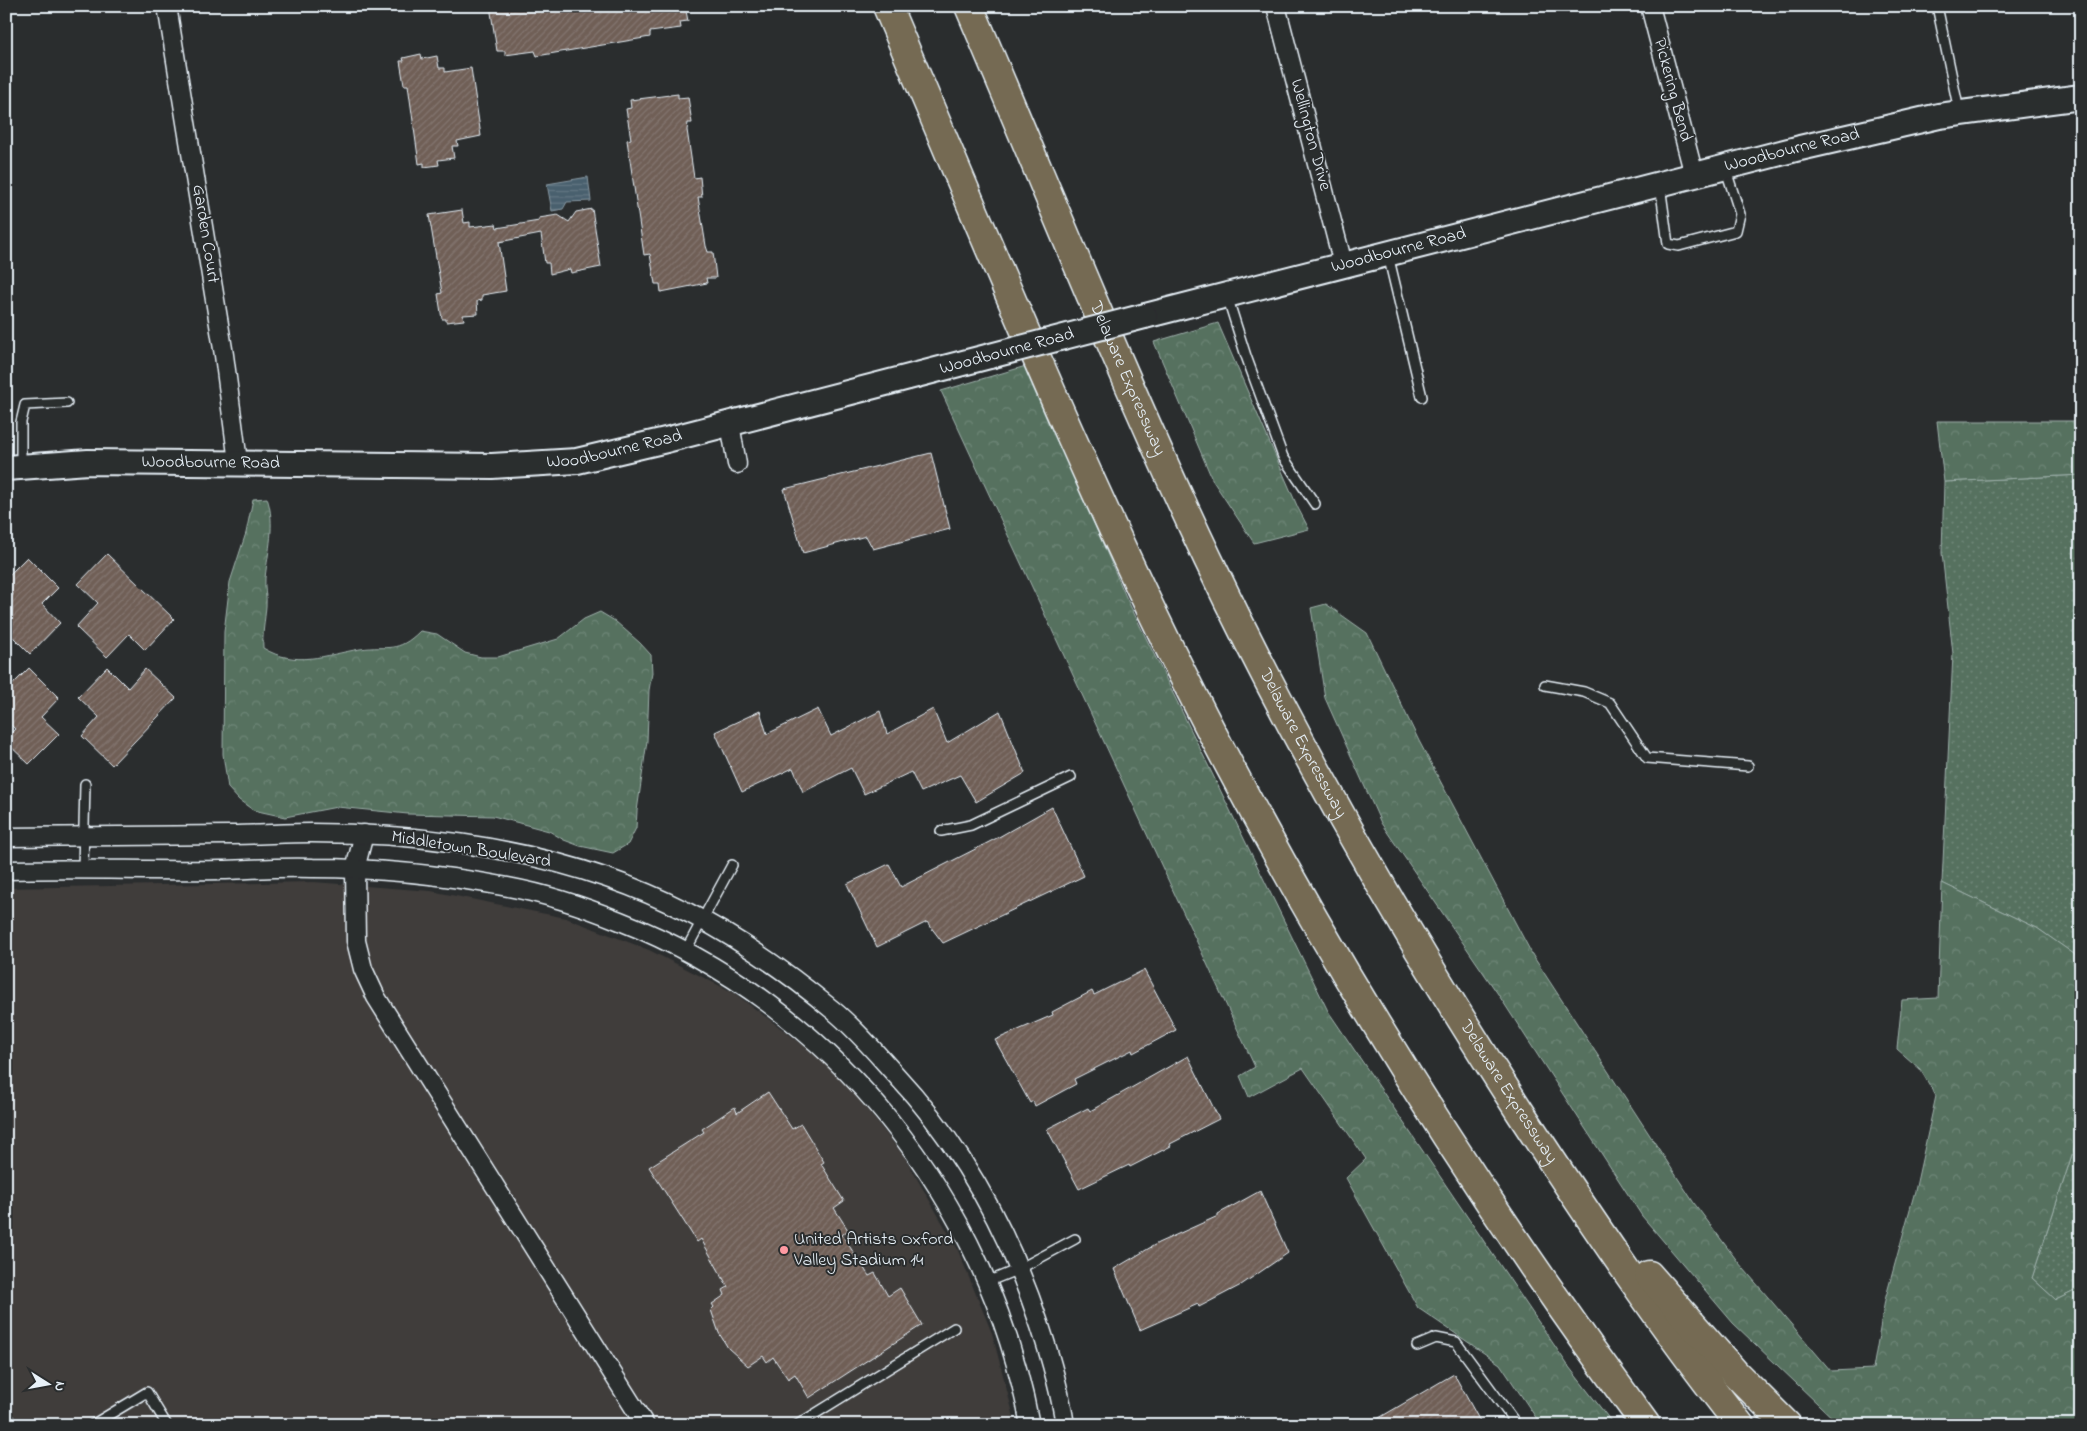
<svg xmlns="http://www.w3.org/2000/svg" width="2087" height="1431" font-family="'Indie Flower',sans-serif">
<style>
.built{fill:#3f3c3a}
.grass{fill:url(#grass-dots);stroke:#9fb1ac}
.forest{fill:url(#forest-crowns);stroke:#9fb1ac}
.water{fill:url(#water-rules);stroke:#899aa5}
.building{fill:url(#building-hatch);stroke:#e8f1f8}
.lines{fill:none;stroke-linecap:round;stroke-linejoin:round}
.lane-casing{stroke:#e8f1f8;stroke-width:12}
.street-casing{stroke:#e8f1f8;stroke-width:21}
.secondary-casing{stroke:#e8f1f8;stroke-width:28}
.highway-casing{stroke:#e8f1f8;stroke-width:31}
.lane{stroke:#2a2d2e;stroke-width:9}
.street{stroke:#2a2d2e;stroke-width:18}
.secondary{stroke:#2a2d2e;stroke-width:24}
.highway{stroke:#746b52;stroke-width:28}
.secondary-bridge-casing{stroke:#e8f1f8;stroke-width:28;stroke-linecap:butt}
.secondary-bridge{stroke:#2a2d2e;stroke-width:24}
.poi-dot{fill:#ff9aa2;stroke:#2a2d2e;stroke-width:2}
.labels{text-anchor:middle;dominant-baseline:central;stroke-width:4;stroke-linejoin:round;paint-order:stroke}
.street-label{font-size:18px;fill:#e8f1f8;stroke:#2a2d2e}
.poi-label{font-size:18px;fill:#e8f1f8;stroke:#2a2d2e;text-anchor:start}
</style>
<defs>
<pattern id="grass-dots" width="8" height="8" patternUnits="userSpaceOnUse" patternTransform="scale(1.25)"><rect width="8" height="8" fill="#56715f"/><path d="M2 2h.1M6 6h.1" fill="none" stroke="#6e8677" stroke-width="1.8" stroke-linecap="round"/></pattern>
<pattern id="forest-crowns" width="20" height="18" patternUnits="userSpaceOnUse" patternTransform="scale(1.25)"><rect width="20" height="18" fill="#56715f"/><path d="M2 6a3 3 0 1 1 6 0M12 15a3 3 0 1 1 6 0" fill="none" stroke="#6e8677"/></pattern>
<pattern id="water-rules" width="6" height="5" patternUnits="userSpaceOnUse" patternTransform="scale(1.25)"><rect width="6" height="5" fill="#4a606e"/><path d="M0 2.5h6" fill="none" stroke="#647783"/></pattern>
<pattern id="building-hatch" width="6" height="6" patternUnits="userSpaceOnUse" patternTransform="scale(1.25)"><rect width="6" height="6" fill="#6f5f57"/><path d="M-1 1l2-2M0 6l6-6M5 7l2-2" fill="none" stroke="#847670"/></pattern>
</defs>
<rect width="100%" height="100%" fill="#2a2d2e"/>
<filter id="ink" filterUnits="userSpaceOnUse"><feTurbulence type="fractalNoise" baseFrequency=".02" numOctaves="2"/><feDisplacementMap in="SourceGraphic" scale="10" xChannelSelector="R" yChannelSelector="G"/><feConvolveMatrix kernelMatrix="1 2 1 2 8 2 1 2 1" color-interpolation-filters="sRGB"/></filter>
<g filter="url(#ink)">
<path class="built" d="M 314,882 L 431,891 L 566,918 L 649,950 L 734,993 L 834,1068 L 904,1156 L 957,1248 L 992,1333 L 1016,1425 L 6,1425 L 6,888 Z"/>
<g class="grass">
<path d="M 2081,475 L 2081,959 L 2037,928 L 1942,883 L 1953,654 L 1942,553 L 1944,482 Z"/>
<path d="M 2081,1127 L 2081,1288 L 2056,1300 L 2032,1278 Z"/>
</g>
<g class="forest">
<path d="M 1218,323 L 1298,508 L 1309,529 L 1254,543 L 1213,481 L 1154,342 Z"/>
<path d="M 1026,366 L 1126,597 L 1328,1011 L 1569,1367 L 1614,1425 L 1541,1425 L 1500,1364 L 1418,1308 L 1346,1178 L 1366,1159 L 1303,1068 L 1249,1097 L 1240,1076 L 1255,1067 L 941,391 Z"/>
<path d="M 1937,421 L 2081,421 L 2081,475 L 1944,482 Z"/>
<path d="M 267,498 C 276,524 268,551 265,578 C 264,587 267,596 266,606 C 265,620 262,634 263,648 C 296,668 325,655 360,649 C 389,645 397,654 420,631 L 437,634 L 465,653 L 481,657 L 498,657 L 558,639 L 584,619 L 600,612 L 615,621 L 640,643 L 651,655 L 652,673 L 649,690 L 647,741 L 637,811 L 636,828 L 628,844 L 613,853 L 580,846 L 564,840 L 549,831 L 493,816 L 408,814 L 337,807 L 285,817 L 253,810 L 239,800 L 228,788 L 223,754 L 224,632 L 230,582 L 246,533 L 253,499 Z"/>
<path d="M 1326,604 L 1367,633 L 1419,741 L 1533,956 L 1694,1203 L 1738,1262 L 1831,1371 L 1873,1369 L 1885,1300 L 1915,1191 L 1936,1096 L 1920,1069 L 1897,1049 L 1902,1000 L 1938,998 L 1942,883 L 2037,928 L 2081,959 L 2081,1127 L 2032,1278 L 2056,1300 L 2081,1288 L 2081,1425 L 1840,1425 L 1733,1323 L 1642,1216 L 1498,994 L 1381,823 L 1325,698 L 1311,608 Z"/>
</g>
<path class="water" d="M 588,177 L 591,201 L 567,202 L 563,209 L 552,211 L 547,184 Z"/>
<g class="building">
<path d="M 490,6 L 685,6 L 688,21 L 680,22 L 681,28 L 650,32 L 650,37 L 537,56 L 535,51 L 505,55 L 505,51 L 497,51 Z"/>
<path d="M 421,54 L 422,59 L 437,56 L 439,68 L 445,68 L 445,72 L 471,68 L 481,136 L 457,141 L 458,146 L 452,146 L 454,158 L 438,160 L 439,165 L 424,167 L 424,163 L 419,164 L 408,85 L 404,85 L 400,61 L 404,61 L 403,58 Z"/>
<path d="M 678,94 L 678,98 L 688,97 L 692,123 L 688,123 L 687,130 L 694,178 L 700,177 L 702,197 L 698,197 L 706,246 L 708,252 L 713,252 L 716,278 L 706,278 L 707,283 L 661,292 L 660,284 L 655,284 L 650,254 L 644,255 L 627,140 L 631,139 L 626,109 L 631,108 L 630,100 Z"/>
<path d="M 592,209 L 601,267 L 571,273 L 570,269 L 550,274 L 549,263 L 545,263 L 541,234 L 499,242 L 506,291 L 482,295 L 482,300 L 477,301 L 478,314 L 463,315 L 464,320 L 446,322 L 446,319 L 442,319 L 438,294 L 442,293 L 429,215 L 462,210 L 464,223 L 470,222 L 470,227 L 496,224 L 497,228 L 539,221 L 539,218 L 558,215 L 569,222 L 576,212 Z"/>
<path d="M 931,453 L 950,529 L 873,549 L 866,536 L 803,553 L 784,489 Z"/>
<path d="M 107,554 L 174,619 L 145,650 L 129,634 L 107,657 L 76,627 L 98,603 L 78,584 Z"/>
<path d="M 27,557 L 58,588 L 42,604 L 60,623 L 30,654 L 6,630 L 6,601 L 13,595 L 6,588 L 6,578 Z"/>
<path d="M 107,667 L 128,688 L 145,669 L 176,698 L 112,765 L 82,736 L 99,717 L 78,697 Z"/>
<path d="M 29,668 L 59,698 L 41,717 L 59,734 L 29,764 L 6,742 L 6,738 L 15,729 L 6,720 L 6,691 Z"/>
<path d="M 818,709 L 831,736 L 880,711 L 887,734 L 933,709 L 947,743 L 1000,711 L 1025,773 L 976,802 L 960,775 L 921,792 L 911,772 L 864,794 L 851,768 L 803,792 L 793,768 L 742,792 L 715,732 L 760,711 L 767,734 Z"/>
<path d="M 1052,807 L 1084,876 L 943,943 L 927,922 L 877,947 L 847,884 L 889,864 L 901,887 L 997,838 Z"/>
<path d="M 1144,970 L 1176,1030 L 1133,1053 L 1132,1050 L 1074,1079 L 1076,1084 L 1035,1106 L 1033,1101 L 1030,1103 L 995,1040 L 1053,1015 L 1052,1012 L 1092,991 L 1094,995 Z"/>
<path d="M 1188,1056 L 1219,1119 L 1170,1144 L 1171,1146 L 1130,1167 L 1129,1165 L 1079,1189 L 1047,1129 L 1088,1108 L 1090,1111 Z"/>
<path d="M 768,1092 L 792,1129 L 801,1124 L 824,1162 L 821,1164 L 844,1201 L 834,1208 L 848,1230 L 842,1235 L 869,1276 L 875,1273 L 888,1296 L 900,1288 L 922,1325 L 809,1398 L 795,1374 L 788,1379 L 773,1357 L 767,1362 L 763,1356 L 748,1366 L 728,1348 L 719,1333 L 711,1310 L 714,1307 L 712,1304 L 725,1295 L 723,1290 L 728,1287 L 701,1239 L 697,1242 L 649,1167 L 704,1132 L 702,1129 L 735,1107 L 737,1113 Z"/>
<path d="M 1260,1191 L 1288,1253 L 1241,1285 L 1199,1307 L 1198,1304 L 1140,1330 L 1114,1269 L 1158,1243 L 1218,1216 L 1218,1214 Z"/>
<path d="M 1454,1374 L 1482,1425 L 1367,1425 Z"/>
</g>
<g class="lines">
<g class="lane-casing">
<g id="lane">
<path d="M 1937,6 L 1959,111"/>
<path d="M 1660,185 L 1668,244 L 1679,246 L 1736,231 L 1740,214 L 1725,167"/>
<path d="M 1388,255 L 1422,397"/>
<path d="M 1227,296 L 1246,356 L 1283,457 L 1315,504"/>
<path d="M 21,467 L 21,422 L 25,405 L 67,403"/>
<path d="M 1545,685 L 1584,692 L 1610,703 L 1647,758 L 1748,766"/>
<path d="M 941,831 L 971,825 L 1071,777"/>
<path d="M 83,868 L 85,784"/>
<path d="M 686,950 L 732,865"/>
<path d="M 987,1282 L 1019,1269 L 1075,1239"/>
<path d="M 1417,1346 L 1436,1338 L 1456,1342 L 1517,1425"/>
<path d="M 6,1415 L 14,1425"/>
<path d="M 92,1425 L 147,1392 L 167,1425"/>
<path d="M 797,1425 L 954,1328"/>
</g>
</g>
<g class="street-casing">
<g id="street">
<path d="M 167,6 L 224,355 L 238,462"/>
<path d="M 1276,6 L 1343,264"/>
<path d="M 1650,6 L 1694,175"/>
<path d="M 730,424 L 737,464"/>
<path d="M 364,834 L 355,869 L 356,941 L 363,969 L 376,997 L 645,1425"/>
<path d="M 6,837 C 81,836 156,835 231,835 C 258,835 285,833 312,833 C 409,833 515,846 607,878 C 690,906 767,955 834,1011 C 857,1030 876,1053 896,1075 C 963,1147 1009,1232 1040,1326 C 1051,1359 1060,1391 1065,1425"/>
<path d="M 6,870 C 78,868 150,871 222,870 C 252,869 282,867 313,868 C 378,868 444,875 508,887 C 546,894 583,906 620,921 C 834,1005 988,1199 1030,1425"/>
</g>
</g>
<g class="secondary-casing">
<g id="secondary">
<path id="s1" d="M 1145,316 L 1800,148 L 1939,116 L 2081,97"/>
<path id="s2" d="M 6,468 L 88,462 L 492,466 L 577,461 L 666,440 L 990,356"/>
</g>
</g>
<g class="highway-casing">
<g id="highway">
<path d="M 887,6 C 989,245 1086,486 1204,717 C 1331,965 1481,1201 1646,1425"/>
<path id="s3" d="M 969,6 C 1048,191 1122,378 1208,559 C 1299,750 1405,934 1520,1112 C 1589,1218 1661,1325 1740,1425"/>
<path d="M 1649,1275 L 1735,1373 L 1787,1425"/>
</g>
</g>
<use href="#lane" class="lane"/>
<use href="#street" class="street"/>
<use href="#secondary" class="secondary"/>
<use href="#highway" class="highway"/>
<g class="secondary-bridge-casing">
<path id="secondary-bridge" d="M 990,356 L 1145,316"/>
</g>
<use href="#secondary-bridge" class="secondary-bridge"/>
</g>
</g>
<circle class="poi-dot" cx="784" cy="1250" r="5"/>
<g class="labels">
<g class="street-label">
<text transform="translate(1672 90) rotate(75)">Pickering Bend</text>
<text transform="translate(1310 135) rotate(75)">Wellington Drive</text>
<text stroke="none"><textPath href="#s1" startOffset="668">Woodbourne Road</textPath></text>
<text transform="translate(205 234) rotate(81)">Garden Court</text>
<text stroke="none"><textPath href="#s1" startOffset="262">Woodbourne Road</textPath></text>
<text transform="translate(1007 352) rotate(-15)">Woodbourne Road</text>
<text stroke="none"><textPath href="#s3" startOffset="405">Delaware Expressway</textPath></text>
<text stroke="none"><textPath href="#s2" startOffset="610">Woodbourne Road</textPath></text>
<text stroke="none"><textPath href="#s2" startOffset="205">Woodbourne Road</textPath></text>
<text stroke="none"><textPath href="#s3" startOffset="810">Delaware Expressway</textPath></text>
<text transform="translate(471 850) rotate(9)">Middletown Boulevard</text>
<text stroke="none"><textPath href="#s3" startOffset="1215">Delaware Expressway</textPath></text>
</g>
<g class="poi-label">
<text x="794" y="1240">United Artists Oxford<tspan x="794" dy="21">Valley Stadium 14</tspan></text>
</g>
</g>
<rect width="2087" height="1431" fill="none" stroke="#2a2d2e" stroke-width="25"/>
<rect x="12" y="12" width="2062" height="1406" fill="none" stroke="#e8f1f8" stroke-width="2" filter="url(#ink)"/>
<g transform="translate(48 1384) rotate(101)" stroke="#2a2d2e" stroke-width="4" paint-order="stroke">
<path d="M0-4L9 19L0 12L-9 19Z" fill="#e8f1f8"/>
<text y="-8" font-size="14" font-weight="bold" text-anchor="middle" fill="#e8f1f8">N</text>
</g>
</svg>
